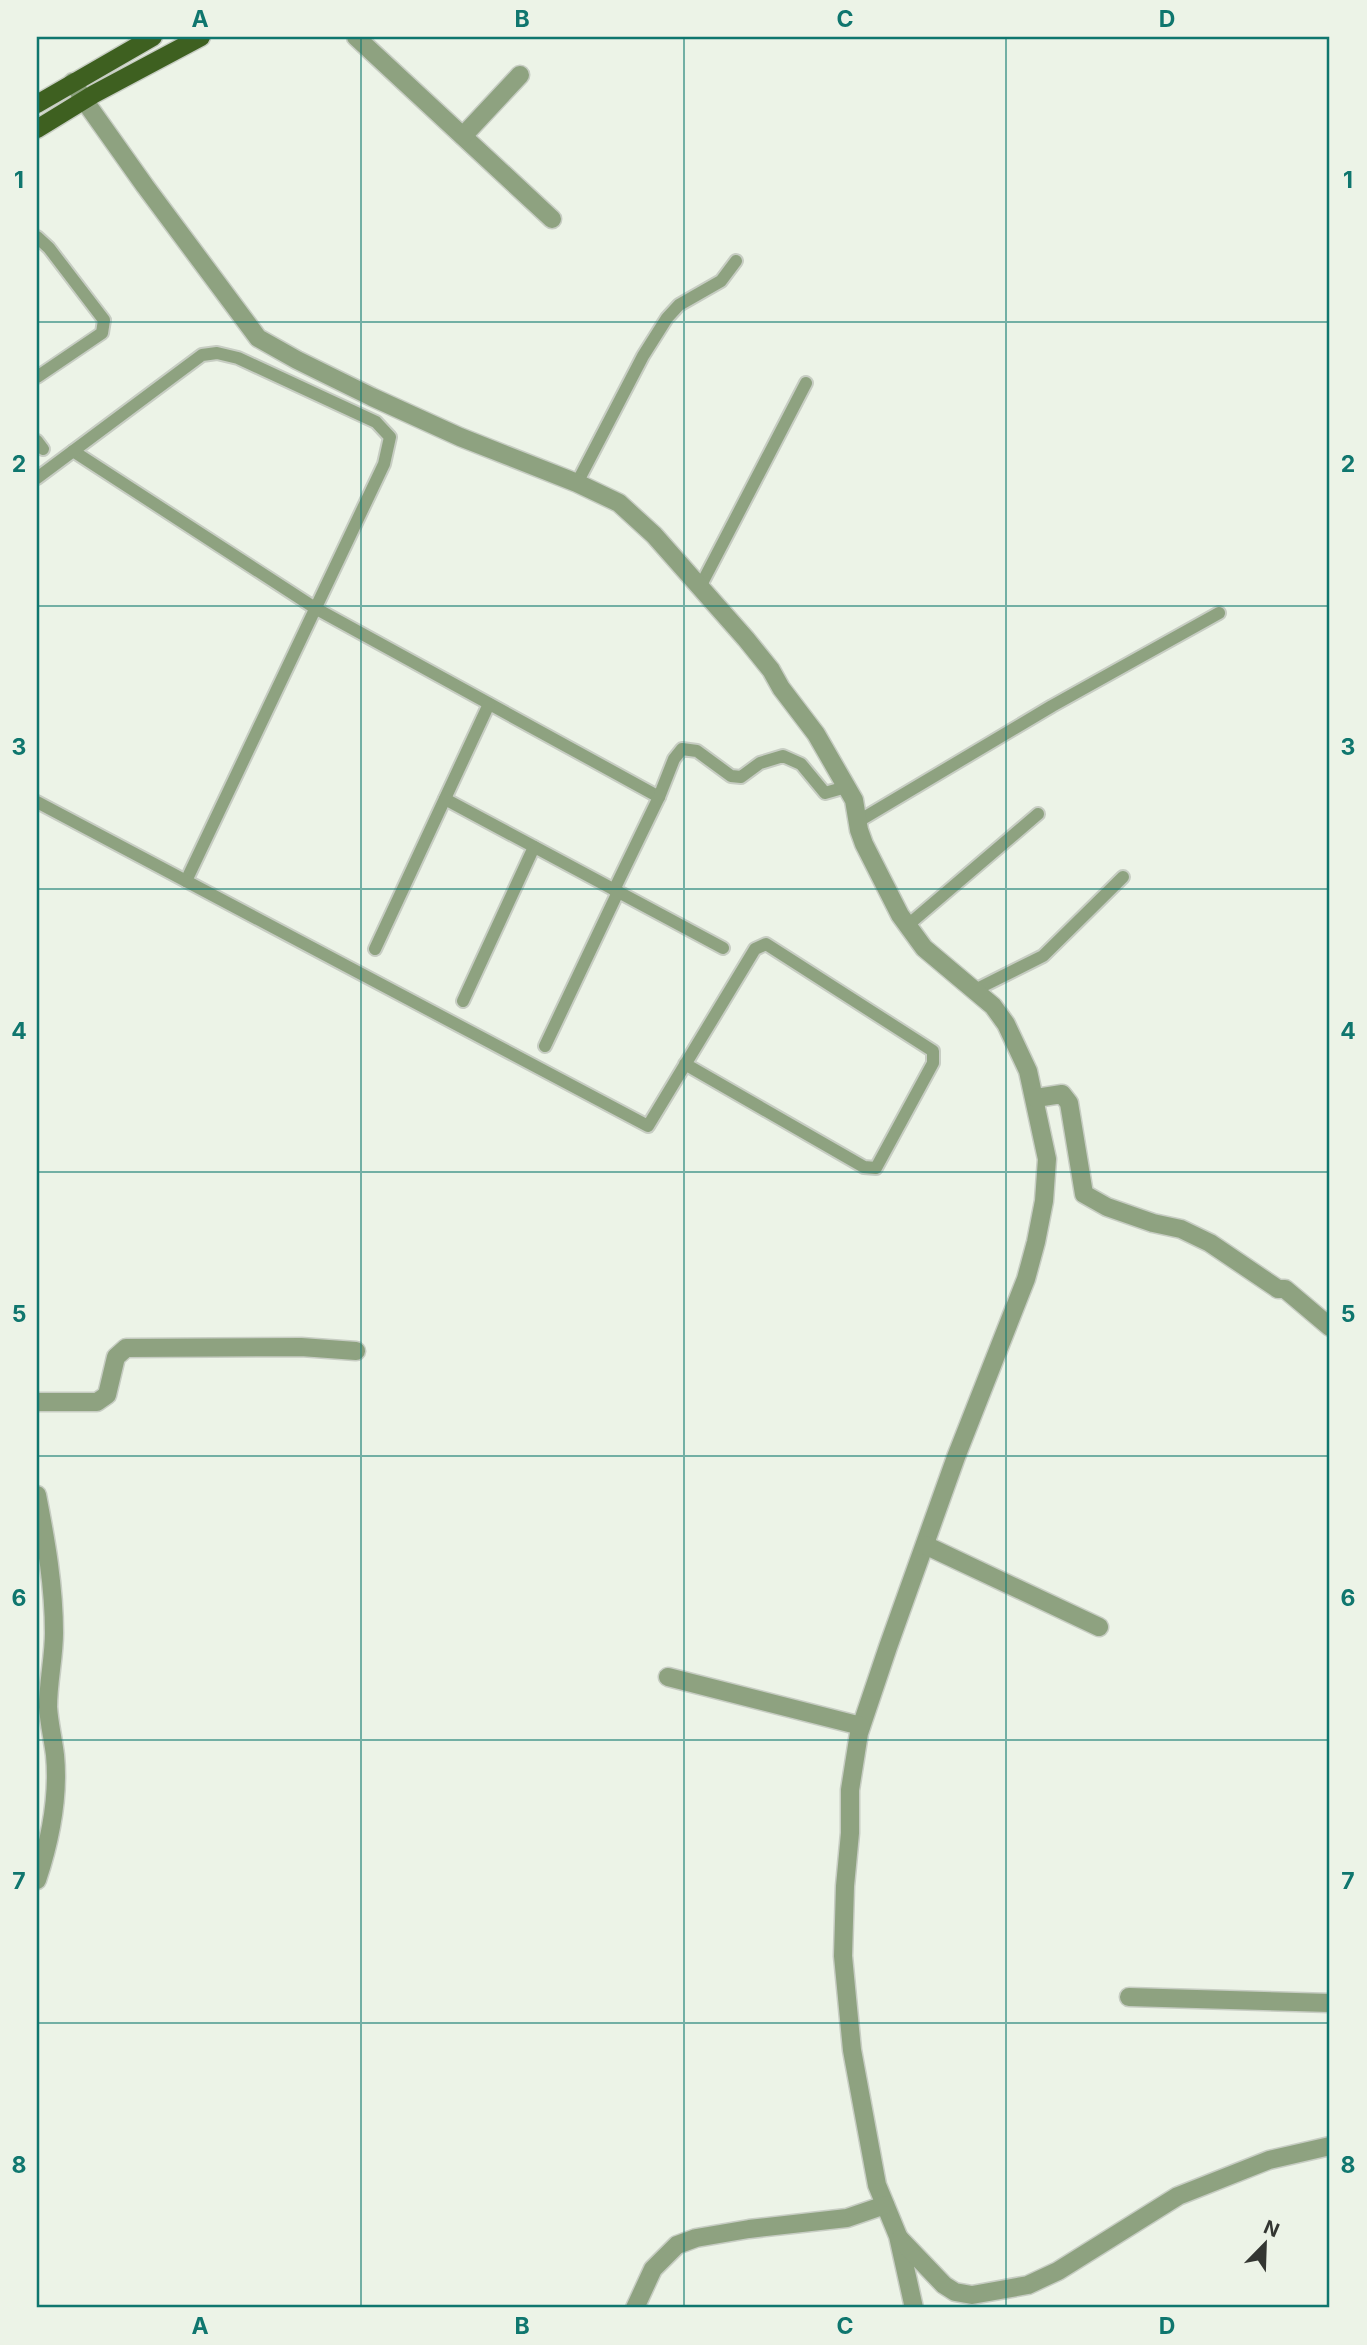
<svg xmlns="http://www.w3.org/2000/svg" width="1367" height="2345" font-family="Inter,sans-serif">
<style>
.lines{fill:none;stroke-linecap:round;stroke-linejoin:round}
.service-casing{stroke:#c7cdc3;stroke-width:16}
.minor-casing{stroke:#c7cdc3;stroke-width:21}
.primary-casing{stroke:#c7cdc3;stroke-width:21}
.service{stroke:#8ea280;stroke-width:12}
.minor{stroke:#8ea280;stroke-width:18}
.primary{stroke:#3e6020;stroke-width:18}
.grid{fill:none;stroke:#0f766e;stroke-width:2;stroke-opacity:0.55}
.neatline{fill:none;stroke:#0f766e;stroke-width:2.5}
.grid-label{font-size:23px;text-anchor:middle;font-weight:bold;fill:#0f766e}
</style>
<rect width="100%" height="100%" fill="#ecf3e7"/>
<g class="lines">
<g class="service-casing">
<g id="service">
<path d="M 37,237 L 49,248 L 104,320 L 102,333 L 37,377"/>
<path d="M 37,441 L 43,449"/>
<path d="M 73,451 L 315,608 L 659,797"/>
<path d="M 37,478 L 202,355 L 217,353 L 238,358 L 376,422 L 390,437 L 384,464 L 186,881"/>
<path d="M 577,483 L 643,356 L 667,318 L 679,305 L 721,281 L 736,261"/>
<path d="M 700,587 L 806,383"/>
<path d="M 445,799 L 723,948"/>
<path d="M 37,802 L 648,1126 L 755,949 L 766,944 L 933,1051 L 933,1063 L 876,1168 L 864,1167 L 685,1064"/>
<path d="M 857,822 L 1052,706 L 1219,613"/>
<path d="M 614,890 L 659,797 L 674,759 L 682,749 L 697,751 L 731,776 L 741,777 L 760,763 L 783,756 L 801,764 L 825,793 L 846,787"/>
<path d="M 908,925 L 1038,814"/>
<path d="M 375,949 L 489,704"/>
<path d="M 975,990 L 1043,956 L 1123,877"/>
<path d="M 463,1001 L 534,847"/>
<path d="M 545,1046 L 618,892"/>
</g>
</g>
<g class="minor-casing">
<g id="minor">
<path d="M 356,37 L 552,219"/>
<path d="M 73,82 L 84,100 L 145,186 L 258,338 L 297,360 L 372,397 L 460,437 L 577,483 L 619,503 L 654,535 L 746,639 L 771,670 L 781,688 L 816,734 L 854,800 L 859,830 L 864,844 L 900,915 L 924,948 L 993,1006 L 1006,1024 L 1028,1071 L 1047,1159 L 1044,1201 L 1036,1242 L 1026,1279 L 956,1457 L 888,1647 L 859,1733 L 850,1790 L 850,1833 L 845,1886 L 843,1956 L 852,2050 L 877,2185 L 898,2236 L 914,2308"/>
<path d="M 463,136 L 520,75"/>
<path d="M 1036,1098 L 1062,1094 L 1069,1103 L 1084,1194 L 1107,1207 L 1153,1223 L 1181,1229 L 1210,1243 L 1278,1289 L 1285,1289 L 1330,1327"/>
<path d="M 37,1402 L 97,1402 L 107,1395 L 116,1357 L 126,1348 L 301,1347 L 356,1351"/>
<path d="M 37,1495 C 46,1541 54,1586 54,1633 C 54,1657 48,1682 48,1707 C 49,1723 53,1739 55,1755 C 59,1797 50,1841 37,1880"/>
<path d="M 925,1545 L 1099,1627"/>
<path d="M 668,1677 L 861,1726"/>
<path d="M 1129,1997 L 1330,2003"/>
<path d="M 900,2239 L 944,2285 L 955,2292 L 972,2295 L 1028,2285 L 1058,2271 L 1178,2196 L 1269,2160 L 1330,2146"/>
<path d="M 635,2308 L 653,2269 L 677,2245 L 696,2238 L 749,2229 L 847,2218 L 885,2205"/>
</g>
</g>
<g class="primary-casing">
<g id="primary">
<path d="M 37,104 L 153,37"/>
<path d="M 37,129 L 94,94 L 201,37"/>
</g>
</g>
<use href="#service" class="service"/>
<use href="#minor" class="minor"/>
<use href="#primary" class="primary"/>
</g>
<path class="grid" d="M 361,37 L 361,2308M 684,37 L 684,2308M 1006,37 L 1006,2308M 37,322 L 1330,322M 37,606 L 1330,606M 37,889 L 1330,889M 37,1172 L 1330,1172M 37,1456 L 1330,1456M 37,1740 L 1330,1740M 37,2023 L 1330,2023"/>
<rect width="1367" height="2345" fill="none" stroke="#ecf3e7" stroke-width="77"/>
<g transform="translate(1265 2244) rotate(23)" stroke="#ecf3e7" stroke-width="5" paint-order="stroke">
<path d="M0-5L12 26L0 18L-12 26Z" fill="#333632"/>
<text y="-10" font-size="19" font-weight="bold" text-anchor="middle" fill="#333632">N</text>
</g>
<rect x="38" y="38" width="1290" height="2268" class="neatline"/>
<g class="grid-label">
<text x="200" y="27">A</text>
<text x="522" y="27">B</text>
<text x="845" y="27">C</text>
<text x="1167" y="27">D</text>
<text x="19" y="188">1</text>
<text x="1348" y="188">1</text>
<text x="19" y="472">2</text>
<text x="1348" y="472">2</text>
<text x="19" y="755">3</text>
<text x="1348" y="755">3</text>
<text x="19" y="1039">4</text>
<text x="1348" y="1039">4</text>
<text x="19" y="1322">5</text>
<text x="1348" y="1322">5</text>
<text x="19" y="1606">6</text>
<text x="1348" y="1606">6</text>
<text x="19" y="1889">7</text>
<text x="1348" y="1889">7</text>
<text x="19" y="2173">8</text>
<text x="1348" y="2173">8</text>
<text x="200" y="2334">A</text>
<text x="522" y="2334">B</text>
<text x="845" y="2334">C</text>
<text x="1167" y="2334">D</text>
</g>
</svg>
